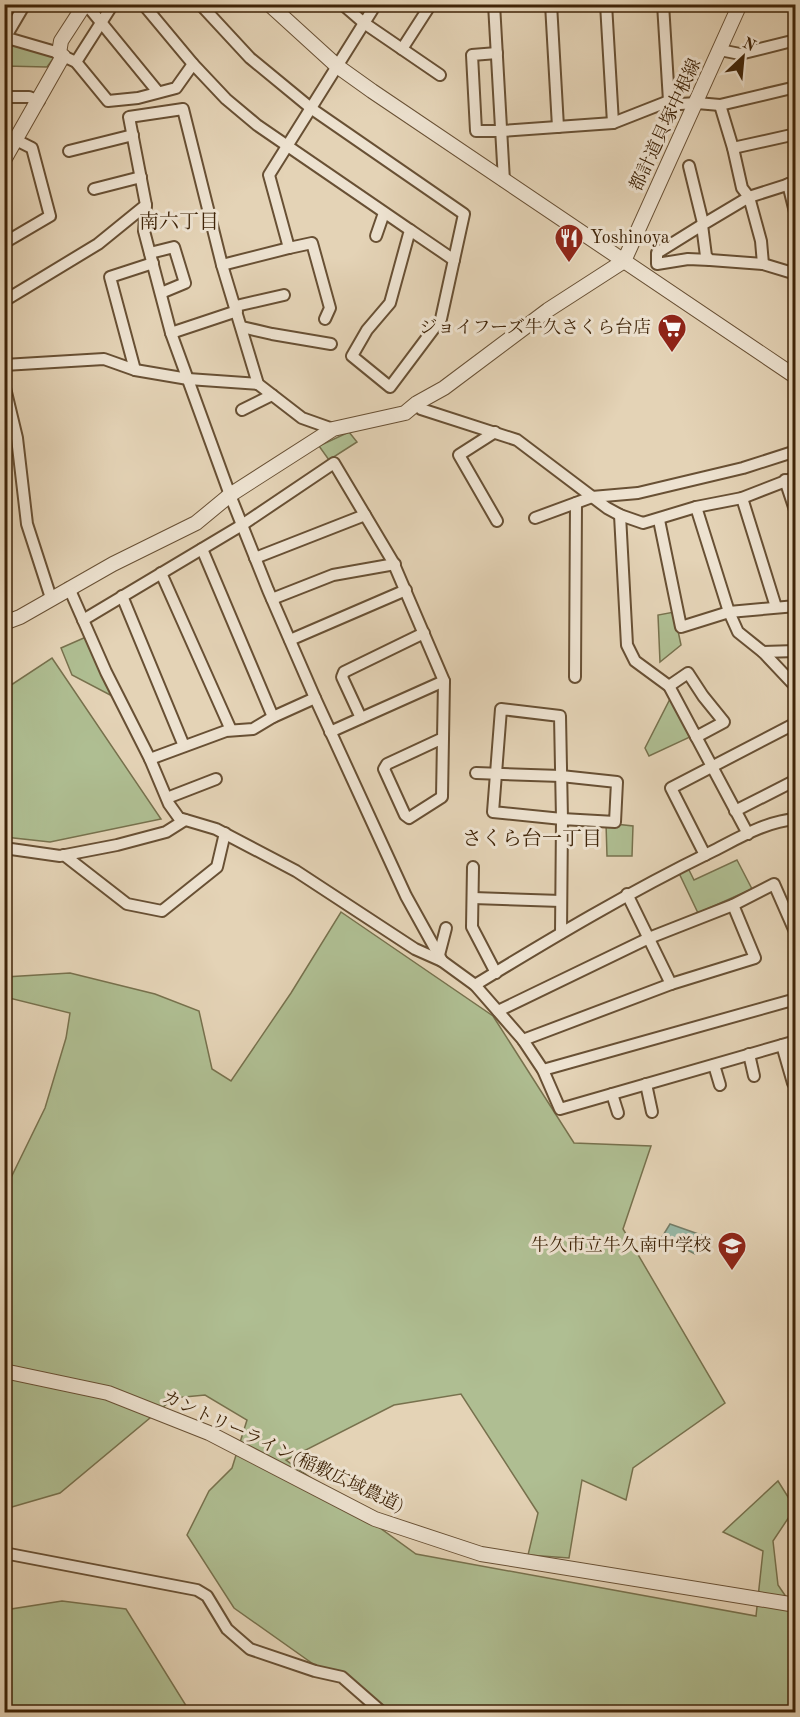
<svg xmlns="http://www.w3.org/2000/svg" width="800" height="1717" font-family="'Old Standard TT','Noto Serif JP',serif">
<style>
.green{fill:#afbe92;stroke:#77714d;stroke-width:1.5}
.water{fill:#97b9a8;stroke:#747d68;stroke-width:1.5}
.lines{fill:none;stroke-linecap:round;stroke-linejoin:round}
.minor-casing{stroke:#685034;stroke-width:14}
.tertiary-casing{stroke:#685034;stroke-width:16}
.minor{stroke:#ede2d0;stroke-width:10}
.tertiary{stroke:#ede2d0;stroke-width:14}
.labels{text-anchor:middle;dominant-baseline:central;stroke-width:6;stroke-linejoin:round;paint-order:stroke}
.street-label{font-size:18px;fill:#3f2408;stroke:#ede2d0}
.poi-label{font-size:18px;fill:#3f2408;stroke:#ede2d0;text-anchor:end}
.neighbourhood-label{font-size:20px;fill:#3f2408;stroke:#ede2d0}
</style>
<rect width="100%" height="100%" fill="#e4d3b6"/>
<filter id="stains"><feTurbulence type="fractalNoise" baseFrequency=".00333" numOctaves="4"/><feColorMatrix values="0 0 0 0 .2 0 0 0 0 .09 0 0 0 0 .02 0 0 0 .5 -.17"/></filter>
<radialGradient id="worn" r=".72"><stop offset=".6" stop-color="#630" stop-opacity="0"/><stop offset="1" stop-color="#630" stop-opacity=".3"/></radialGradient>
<g class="green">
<path d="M 5,40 L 55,56 L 47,67 L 5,66 L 8,92 L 5,95 Z"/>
<path d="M 349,432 L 357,442 L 329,460 L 319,446 Z"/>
<path d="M 674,612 L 681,645 L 660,662 L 658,615 Z"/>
<path d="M 86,637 L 114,697 L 72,675 L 61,648 Z"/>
<path d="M 52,658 L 161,819 L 50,842 L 5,837 L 5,689 Z"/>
<path d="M 671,697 L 690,737 L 649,756 L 645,748 Z"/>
<path d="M 606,823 L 633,826 L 632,856 L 607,856 Z"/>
<path d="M 737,860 L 752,889 L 698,913 L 678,871 L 687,866 L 694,880 Z"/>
<path d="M 341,912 L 493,1016 L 574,1143 L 651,1146 L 623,1229 L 725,1403 L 633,1468 L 626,1500 L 582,1480 L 569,1558 L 528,1555 L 538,1513 L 461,1394 L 394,1405 L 286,1460 L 416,1554 L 756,1616 L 763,1551 L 723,1532 L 778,1481 L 795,1508 L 773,1541 L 778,1585 L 795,1610 L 795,1712 L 381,1712 L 234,1608 L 187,1535 L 209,1491 L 232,1468 L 247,1420 L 205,1395 L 174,1398 L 60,1493 L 5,1509 L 4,1192 L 45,1108 L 66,1038 L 70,1013 L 5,997 L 5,977 L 70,973 L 155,994 L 199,1011 L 212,1069 L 231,1081 L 291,993 Z"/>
<path d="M 62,1601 L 126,1609 L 190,1712 L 5,1712 L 5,1610 Z"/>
</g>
<path class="water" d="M 670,1224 L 704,1236 L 695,1254 L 662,1237 Z"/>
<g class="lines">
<g class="minor-casing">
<g id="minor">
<path d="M 86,4 L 158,92"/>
<path d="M 143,4 L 193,64"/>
<path d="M 342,4 L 364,23 L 440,75"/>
<path d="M 494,4 L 504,181"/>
<path d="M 551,4 L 558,127"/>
<path d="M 606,4 L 613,123"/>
<path d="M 663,4 L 669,101"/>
<path d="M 4,37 L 59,53"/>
<path d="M 5,38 L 25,4"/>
<path d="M 402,49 L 431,4"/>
<path d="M 720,50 L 740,54 L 796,40"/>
<path d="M 497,53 L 472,55 L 476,131 L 502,131 L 613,123 L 669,101 L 680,104 L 697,103 L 720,105 L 796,87"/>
<path d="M 63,56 L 76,62 L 108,101 L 138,98 L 176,88 L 193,64 L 226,99 L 257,125 L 410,230 L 390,303 L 367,330 L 352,356 L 390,387 L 441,319 L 464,214 L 312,109 L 250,58 L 200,4"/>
<path d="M 76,62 L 113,4"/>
<path d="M 4,97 L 29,97 L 39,101"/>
<path d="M 720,105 L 733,148 L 742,188 L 749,197 L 761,241 L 763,264"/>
<path d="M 733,148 L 796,134"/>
<path d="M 69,151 L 133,135"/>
<path d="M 689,166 L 703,223"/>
<path d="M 796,182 L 749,197 L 702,225 L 706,256 L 710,260 L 763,264 L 796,274"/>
<path d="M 788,184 L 796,216"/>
<path d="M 94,189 L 141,177"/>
<path d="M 146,205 L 144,231 L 171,333 L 230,495 L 268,590 L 315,698 L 406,896 L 442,961"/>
<path d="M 702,225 L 657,253 L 657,264 L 688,259 L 710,260"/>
<path d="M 410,230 L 454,260"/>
<path d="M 376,236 L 384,213"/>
<path d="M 4,243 L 50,216 L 32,148 L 16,140"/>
<path d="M 150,253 L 174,247 L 185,283 L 161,293"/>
<path d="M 222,265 L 289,248"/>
<path d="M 4,301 L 98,244 L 146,205 L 129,117 L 183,109 L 222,265 L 258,384 L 302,418 L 333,429"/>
<path d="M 236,306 L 284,295"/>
<path d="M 325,319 L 330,308 L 312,243 L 289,248 L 269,175 L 376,4"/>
<path d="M 242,327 L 272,334 L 331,344"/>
<path d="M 171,333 L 237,311"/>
<path d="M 4,365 L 104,359 L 135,370 L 188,379 L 258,384"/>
<path d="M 135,370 L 110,277 L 153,263"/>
<path d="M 4,384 L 17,438 L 27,524 L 51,598"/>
<path d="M 417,403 L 421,409 L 517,440 L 607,508 L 620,515 L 643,523 L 696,507 L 742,498 L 796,477"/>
<path d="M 242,410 L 272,395"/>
<path d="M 495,432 L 459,455 L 497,521"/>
<path d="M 785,480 L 796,513"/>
<path d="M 742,498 L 776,607"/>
<path d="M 696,507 L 729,612 L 738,632 L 763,652 L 796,687"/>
<path d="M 620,515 L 627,645 L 635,661 L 669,686 L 748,834"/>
<path d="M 535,518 L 592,497 L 638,493 L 743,468 L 796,451"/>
<path d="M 659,520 L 681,627 L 729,612 L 796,606"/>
<path d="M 202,549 L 273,717"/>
<path d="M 255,558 L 365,515"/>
<path d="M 161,573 L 231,730"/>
<path d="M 69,588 L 106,672 L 150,759 L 169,804 L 179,818 L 216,829 L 296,871 L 415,949 L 442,961 L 475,985 L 523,1040 L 543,1070 L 560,1109 L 796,1041"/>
<path d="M 122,596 L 184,746"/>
<path d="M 272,599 L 333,575 L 395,564"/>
<path d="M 83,620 L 242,525 L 334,463 L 393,562 L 444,681 L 442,797 L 409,818 L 405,815 L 384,769 L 387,764 L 443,738"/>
<path d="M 290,640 L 406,590"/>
<path d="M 763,652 L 796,651"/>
<path d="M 575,677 L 576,503"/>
<path d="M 669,686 L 688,673 L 703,696 L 724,722 L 696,737"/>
<path d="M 501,709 L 560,716 L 562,819 L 493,812 Z"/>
<path d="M 361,718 L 342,677 L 344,672 L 424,633"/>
<path d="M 330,732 L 444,681"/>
<path d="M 150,759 L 226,731 L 253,729 L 273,717 L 315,698"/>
<path d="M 476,773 L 561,776 L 617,782 L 615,822 L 562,819 L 561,933"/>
<path d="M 167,798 L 216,779"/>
<path d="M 735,811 L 796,780"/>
<path d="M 4,848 L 60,856 L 117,845 L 166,832 L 185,820"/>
<path d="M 64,855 L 127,904 L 162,911 L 217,867 L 225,833"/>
<path d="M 705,855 L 671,788 L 796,723"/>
<path d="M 473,867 L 472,927 L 496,973"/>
<path d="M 627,894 L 671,984"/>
<path d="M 473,898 L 561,901"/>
<path d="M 439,955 L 446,928"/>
<path d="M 475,985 C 552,938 629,892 711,852 C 737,839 766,821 796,819"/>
<path d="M 498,1011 L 649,938 L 733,905 L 774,884 L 796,934"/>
<path d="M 523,1040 L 671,984 L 755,958 L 733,905"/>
<path d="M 782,1045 L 793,1083 L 796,1083"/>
<path d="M 749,1054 L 754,1076"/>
<path d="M 714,1065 L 720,1085"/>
<path d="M 543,1070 L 796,999"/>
<path d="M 646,1084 L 652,1112"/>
<path d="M 612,1094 L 618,1113"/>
<path d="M 4,1553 L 197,1590 L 207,1596 L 227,1629 L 250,1649 L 315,1671 L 342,1677 L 382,1712"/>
</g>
</g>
<g class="tertiary-casing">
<g id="tertiary">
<path d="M 269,4 L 337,66 L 372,91 L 796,377"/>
<path d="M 4,160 L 63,56 L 59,53 L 61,41 L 85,4"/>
<path d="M 624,261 L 740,4"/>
<path d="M 4,623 L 20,617 L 113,564 L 196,523 L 230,495 L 333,429 L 405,413 L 417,403 L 444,388 L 548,310 L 624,261"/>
<path d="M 4,1371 L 108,1393 L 209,1433 L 375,1519 L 481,1554 L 796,1605"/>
</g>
</g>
<use href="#minor" class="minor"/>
<use href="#tertiary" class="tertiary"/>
</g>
<defs>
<g id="restaurant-pin" transform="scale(1.5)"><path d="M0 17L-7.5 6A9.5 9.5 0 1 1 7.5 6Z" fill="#8f2418" stroke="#ede2d0"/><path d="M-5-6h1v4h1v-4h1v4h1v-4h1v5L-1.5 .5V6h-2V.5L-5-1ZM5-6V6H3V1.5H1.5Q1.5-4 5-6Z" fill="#fff"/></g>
<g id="supermarket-pin" transform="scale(1.5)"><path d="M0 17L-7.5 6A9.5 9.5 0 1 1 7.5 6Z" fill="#8f2418" stroke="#ede2d0"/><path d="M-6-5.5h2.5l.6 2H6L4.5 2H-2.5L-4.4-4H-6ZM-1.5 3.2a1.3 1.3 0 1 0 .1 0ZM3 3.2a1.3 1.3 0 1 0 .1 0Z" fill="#fff"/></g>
<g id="school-pin" transform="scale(1.5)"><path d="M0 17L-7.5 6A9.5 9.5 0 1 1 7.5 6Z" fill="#8f2418" stroke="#ede2d0"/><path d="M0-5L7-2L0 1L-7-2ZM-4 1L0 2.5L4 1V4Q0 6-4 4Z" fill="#fff"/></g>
</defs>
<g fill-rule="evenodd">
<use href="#restaurant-pin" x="569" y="238"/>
<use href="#supermarket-pin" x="672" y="328"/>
<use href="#school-pin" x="732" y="1246"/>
</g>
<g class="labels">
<g class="street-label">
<text transform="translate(666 125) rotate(-65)">都計道貝塚中根線</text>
<text transform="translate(283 1452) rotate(25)">カントリーライン(稲敷広域農道)</text>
</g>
<g class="poi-label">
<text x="590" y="238" text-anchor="start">Yoshinoya</text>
<text x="651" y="328">ジョイフーズ牛久さくら台店</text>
<text x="711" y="1246">牛久市立牛久南中学校</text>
</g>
<g class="neighbourhood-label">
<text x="179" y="223">南六丁目</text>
<text x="532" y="840">さくら台一丁目</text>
</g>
</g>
<rect width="800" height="1717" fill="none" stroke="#e4d3b6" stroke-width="24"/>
<rect x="6" y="6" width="788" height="1705" fill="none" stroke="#3f2408" stroke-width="3"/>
<rect x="12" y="12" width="776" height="1693" fill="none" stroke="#3f2408" stroke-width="1.5"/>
<g transform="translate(743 57) rotate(26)" stroke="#ede2d0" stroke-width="4.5" paint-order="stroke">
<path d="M0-4.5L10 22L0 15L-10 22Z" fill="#3f2408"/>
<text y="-9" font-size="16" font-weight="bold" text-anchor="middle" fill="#3f2408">N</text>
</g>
<rect width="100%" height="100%" filter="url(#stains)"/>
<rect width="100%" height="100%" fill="url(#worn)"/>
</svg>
